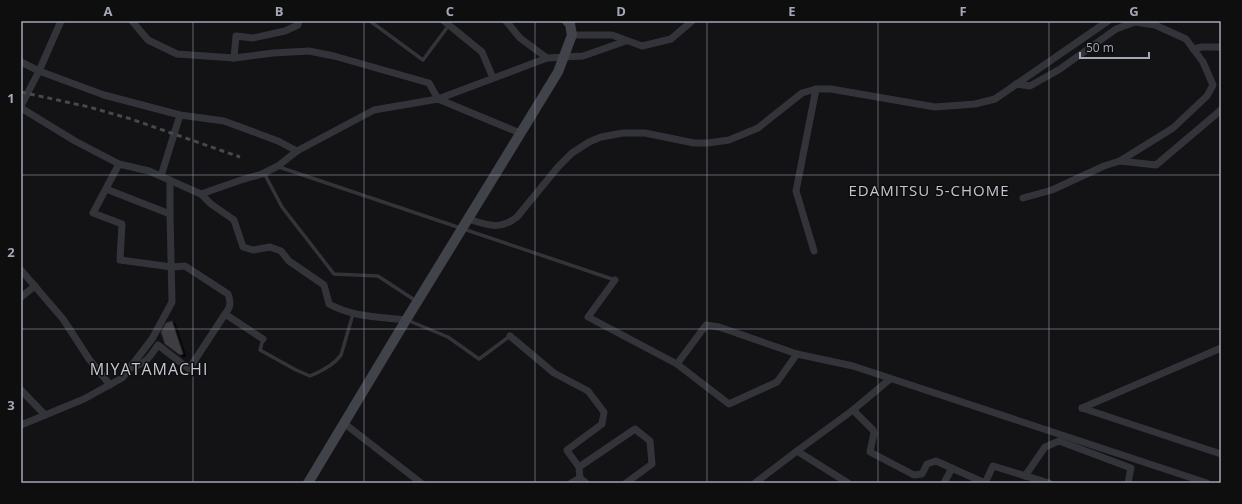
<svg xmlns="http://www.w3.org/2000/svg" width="1242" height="504" font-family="'Open Sans',sans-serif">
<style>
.building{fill:#3c3d42;stroke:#2d2c31;filter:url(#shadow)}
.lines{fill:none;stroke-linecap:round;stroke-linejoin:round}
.lane{stroke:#33343a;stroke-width:3.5}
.street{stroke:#33343a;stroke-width:7}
.secondary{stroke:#41434a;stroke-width:10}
.rail{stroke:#46484f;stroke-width:3;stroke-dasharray:5 4;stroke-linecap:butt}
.grid{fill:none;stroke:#a3a8b6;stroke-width:1;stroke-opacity:0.55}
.labels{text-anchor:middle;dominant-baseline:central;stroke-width:3;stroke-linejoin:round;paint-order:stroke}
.neighbourhood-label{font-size:15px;letter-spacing:1px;fill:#c4c7d2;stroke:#0e0e0f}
.quarter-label{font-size:16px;letter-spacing:1px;fill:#c4c7d2;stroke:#0e0e0f}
.neatline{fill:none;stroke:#a3a8b6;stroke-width:1.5}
.grid-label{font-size:13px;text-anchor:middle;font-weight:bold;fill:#a3a8b6}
</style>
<defs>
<filter id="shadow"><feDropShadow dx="3" dy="2" stdDeviation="0" flood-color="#0009"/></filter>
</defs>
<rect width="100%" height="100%" fill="#131214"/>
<path class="building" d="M 172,321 L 183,354 L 180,355 L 165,344 L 161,332 L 166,323 Z"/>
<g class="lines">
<g class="lane">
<path d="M 370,21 L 423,60 L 449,25"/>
<path d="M 279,167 L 615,280"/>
<path d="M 264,173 L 282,207 L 334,274 L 378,276 L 416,301"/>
<path d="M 407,320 L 448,337 L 479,359 L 510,336"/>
<path d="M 263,339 L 260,350 L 296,370 L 310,376 C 322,371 334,365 341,355 L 353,314"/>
</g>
<g class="street">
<path d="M 132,21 L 148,40 L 177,54 L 234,58 L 273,53 L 309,51 L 334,56 L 429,83 L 438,99 L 520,133"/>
<path d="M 444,21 L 482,52 L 493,78"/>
<path d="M 506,21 L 520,38 L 547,58"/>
<path d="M 572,35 L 612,35 L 642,46 L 671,39 L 692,21"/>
<path d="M 1193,49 L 1202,47 L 1221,47"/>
<path d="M 234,58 L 236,36 L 253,38 L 285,31 L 298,25 L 299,21"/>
<path d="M 21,62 L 39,71 L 104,95 L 180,115 L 224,121 L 278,141 L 297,151"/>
<path d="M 1016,84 L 1030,86 L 1060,69 L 1116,29 L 1135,22 L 1155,25 L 1186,39 L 1203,62 L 1213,85 L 1207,96 L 1173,128 L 1120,161 L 1104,166 L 1052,190 L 1023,198"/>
<path d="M 21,106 L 39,71 L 61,21"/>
<path d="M 21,108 L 75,141 L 119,164 L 149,171 L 201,194 L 211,204 L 234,220 L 243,247 L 253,250 L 270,247 L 281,251 L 289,261 L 324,285 L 329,304 C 352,317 380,317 406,320"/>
<path d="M 1120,161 L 1156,165 L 1221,110"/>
<path d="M 119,164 L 93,213 L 122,224 L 120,260 L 172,267 L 185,266 L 228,294 C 231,302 231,307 225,314"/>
<path d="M 161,176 L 180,115"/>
<path d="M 106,189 L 170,214"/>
<path d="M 201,194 L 241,180 L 262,174 L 278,166 L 297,151 L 374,110 L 438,99 L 547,58 L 583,56 L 626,41"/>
<path d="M 468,219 C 488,225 499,231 517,217 L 558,167 L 572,153 L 589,142 L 601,137 L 623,133 L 645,133 L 694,143 L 708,143 L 729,140 L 758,128 L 802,93 L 816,89 L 831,89 L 935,107 L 975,104 L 995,99 L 1108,21"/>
<path d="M 814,251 L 796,191 L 816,89"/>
<path d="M 21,270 L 63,319 L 89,359 L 110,385"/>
<path d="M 615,280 L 588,317 L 677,364 L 729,404 L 777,382 L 797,354"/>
<path d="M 21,297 L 35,286"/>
<path d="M 510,336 L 554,373 L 588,391 L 604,412 L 602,424 L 567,450 L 568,452 L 579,467 L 580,478 L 586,483"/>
<path d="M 677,364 L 706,325 L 719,327 L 797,354 L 853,366 L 1207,483"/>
<path d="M 130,368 C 146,364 149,358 158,345 L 189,369 L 225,314 L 263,339"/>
<path d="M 21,390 L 45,415"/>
<path d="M 1082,408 L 1221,348"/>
<path d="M 1082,408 L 1221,454"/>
<path d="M 853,410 L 873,430 L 874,433 L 870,452 L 914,475 L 922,474 L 927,464 L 936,461 L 985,483"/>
<path d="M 345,424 L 421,483"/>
<path d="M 21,425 L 84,399 L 122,378 L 152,339 L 172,302 L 170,214 L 170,180"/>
<path d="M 797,451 L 848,483"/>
<path d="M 579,467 L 635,429 L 650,441 L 652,464 L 626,483"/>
<path d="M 1025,476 L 1045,447 L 1059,441 L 1131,468 L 1128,483"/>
<path d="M 571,483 L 580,478"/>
<path d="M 755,483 L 797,451 L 853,410 L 890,379"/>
<path d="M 944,483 L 952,468"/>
<path d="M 985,483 L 993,466 L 1049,483"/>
</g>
<path class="secondary" d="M 308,483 L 406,320 L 558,72 L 572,35 L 570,24 L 567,21"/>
<path class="rail" d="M 21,92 L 89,107 L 131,119 L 240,157"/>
</g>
<path class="grid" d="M 193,21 L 193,483M 364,21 L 364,483M 535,21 L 535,483M 707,21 L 707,483M 878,21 L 878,483M 1049,21 L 1049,483M 21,175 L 1221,175M 21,329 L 1221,329"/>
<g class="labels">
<g class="neighbourhood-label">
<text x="929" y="190">EDAMITSU 5-CHOME</text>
</g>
<g class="quarter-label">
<text x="149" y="369">MIYATAMACHI</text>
</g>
</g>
<rect width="1242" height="504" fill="none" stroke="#0e0e0f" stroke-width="44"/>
<path d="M1080 52v6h69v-6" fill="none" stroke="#a3a8b6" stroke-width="2"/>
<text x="1086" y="52" font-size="12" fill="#a3a8b6" stroke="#0e0e0f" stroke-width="3" paint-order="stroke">50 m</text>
<rect x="22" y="22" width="1198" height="460" class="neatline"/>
<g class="grid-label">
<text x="108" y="16">A</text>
<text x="279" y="16">B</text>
<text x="450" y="16">C</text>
<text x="621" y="16">D</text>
<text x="792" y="16">E</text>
<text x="963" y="16">F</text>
<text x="1134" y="16">G</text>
<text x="11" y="103">1</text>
<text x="11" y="257">2</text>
<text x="11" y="410">3</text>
</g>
</svg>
